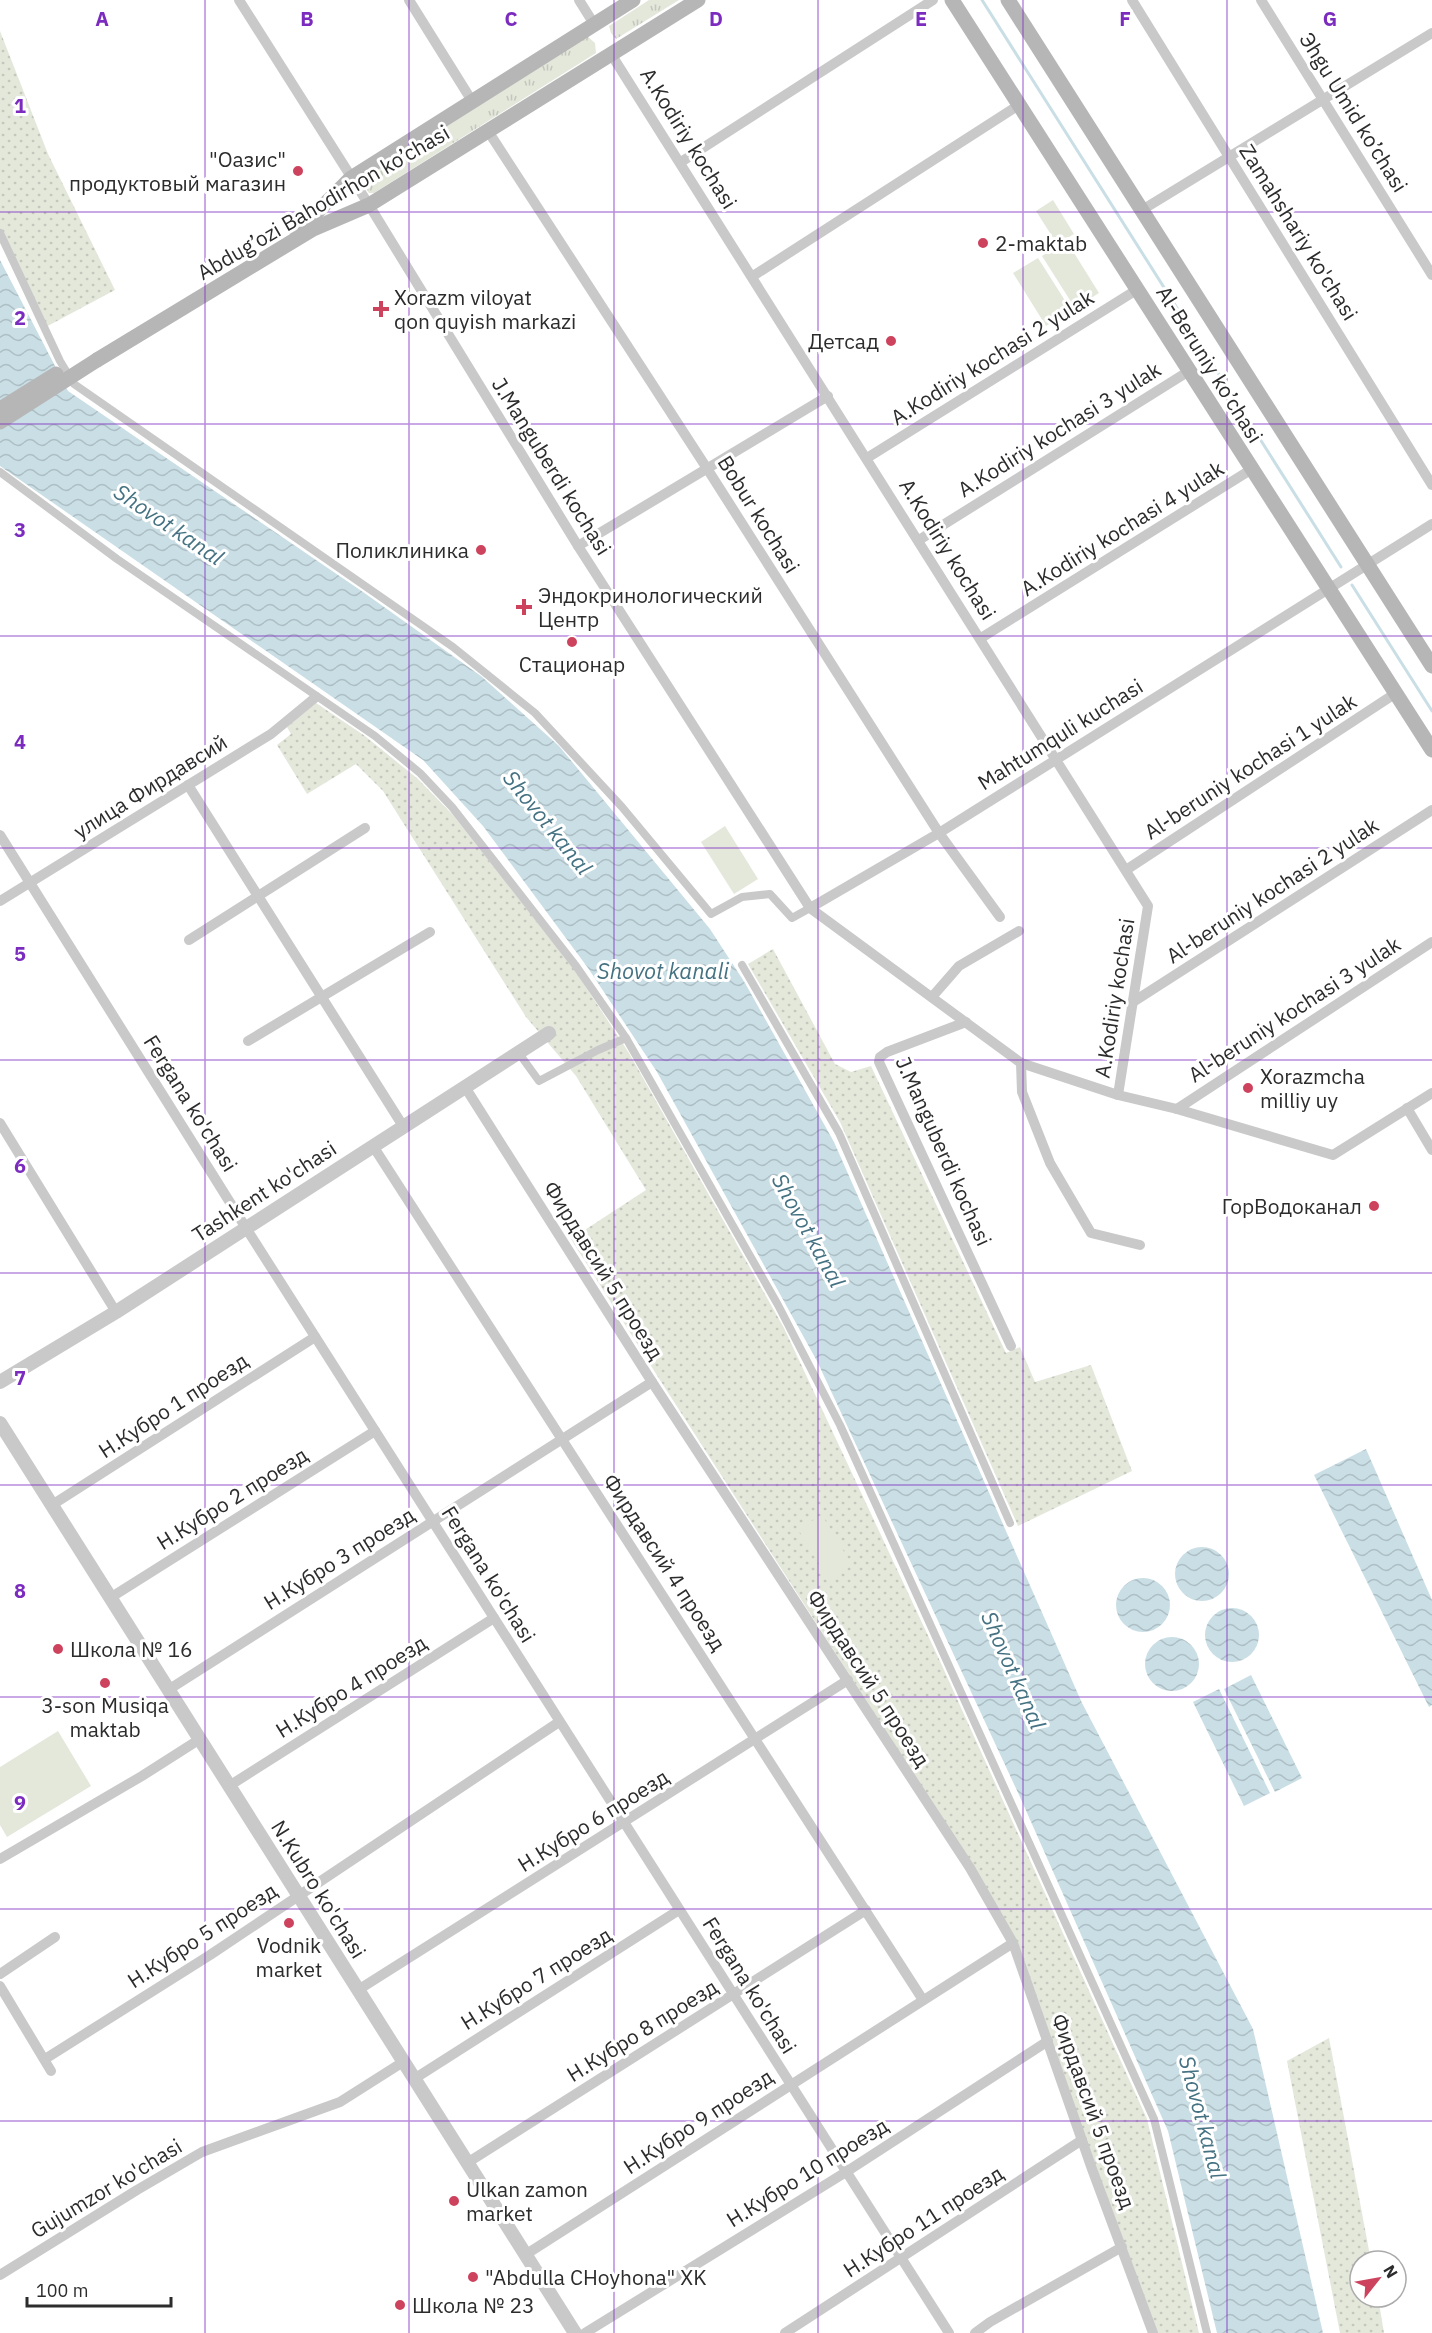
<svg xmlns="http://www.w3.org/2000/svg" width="1432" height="2333" font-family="'IBM Plex Sans',sans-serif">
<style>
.grass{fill:url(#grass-tufts)}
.park{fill:url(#park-dots)}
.garden{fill:#e3e8db}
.water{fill:url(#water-waves)}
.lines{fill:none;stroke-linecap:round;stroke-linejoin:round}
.stream{stroke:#c9dee5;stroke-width:3}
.pedestrian{stroke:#c9c9c9;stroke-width:8}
.minor{stroke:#c9c9c9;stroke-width:10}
.tertiary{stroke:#c9c9c9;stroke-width:14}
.secondary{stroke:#b6b6b6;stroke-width:15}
.secondary-bridge{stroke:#b6b6b6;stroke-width:15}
.grid{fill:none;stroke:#7b2cbf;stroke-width:1.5;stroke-opacity:0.55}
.poi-dot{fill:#cd435e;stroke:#fff;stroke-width:2}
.labels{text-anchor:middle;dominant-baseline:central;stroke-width:6;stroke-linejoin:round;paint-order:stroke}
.street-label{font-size:21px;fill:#2c2c2c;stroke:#fff}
.poi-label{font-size:21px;fill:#2c2c2c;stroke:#fff;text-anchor:start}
.water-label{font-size:22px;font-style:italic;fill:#457282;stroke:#fff}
.grid-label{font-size:20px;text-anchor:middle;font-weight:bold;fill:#7b2cbf;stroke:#fff;stroke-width:6;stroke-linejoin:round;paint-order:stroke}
</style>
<defs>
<pattern id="grass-tufts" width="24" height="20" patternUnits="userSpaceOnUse" patternTransform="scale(1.5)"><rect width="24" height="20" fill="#e3e8db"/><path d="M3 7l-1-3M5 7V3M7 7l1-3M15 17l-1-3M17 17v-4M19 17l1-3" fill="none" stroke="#c3c7bc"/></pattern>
<pattern id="park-dots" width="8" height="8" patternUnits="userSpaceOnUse" patternTransform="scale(1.5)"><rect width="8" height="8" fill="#e3e8db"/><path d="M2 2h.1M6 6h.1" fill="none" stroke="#c3c7bc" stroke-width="1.8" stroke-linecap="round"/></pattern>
<pattern id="water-waves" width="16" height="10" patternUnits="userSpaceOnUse" patternTransform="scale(1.5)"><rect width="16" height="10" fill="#c9dee5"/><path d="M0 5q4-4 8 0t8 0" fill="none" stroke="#adbfc5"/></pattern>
</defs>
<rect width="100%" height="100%" fill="#fff"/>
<g class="grass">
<path d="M 649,0 L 679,0 L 616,39 L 611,33 L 609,26 Z"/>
<path d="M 587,36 L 595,43 L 596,53 L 374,193 L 369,193 L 363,184 L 365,178 Z"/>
</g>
<g class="park">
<path d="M 0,31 L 48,154 L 115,290 L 42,329 L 0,243 Z"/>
<path d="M 316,703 L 365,736 L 418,779 L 453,815 L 574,969 L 629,1053 L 784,1328 L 939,1659 L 1147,2119 L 1199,2333 L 1157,2333 L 1046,2030 L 981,1879 L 658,1377 L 571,1239 L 646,1190 L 576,1076 L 526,1017 L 383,791 L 356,764 L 307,794 L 277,745 L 291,734 L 287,727 Z"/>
<path d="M 773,949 L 835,1064 L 851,1072 L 871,1066 L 1006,1353 L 1020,1347 L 1035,1382 L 1091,1365 L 1132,1471 L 1018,1526 L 840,1122 L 748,964 Z"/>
<path d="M 1329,2038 L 1371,2261 L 1360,2261 L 1360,2297 L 1378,2297 L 1384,2333 L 1340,2333 L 1287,2061 Z"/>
</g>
<g class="garden">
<path d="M 1053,200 L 1074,234 L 1057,244 L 1036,211 Z"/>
<path d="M 1066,240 L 1099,293 L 1075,308 L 1042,256 Z"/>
<path d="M 1038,258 L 1071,310 L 1046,326 L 1013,273 Z"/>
<path d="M 725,826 L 758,879 L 734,894 L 701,842 Z"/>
<path d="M 822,1515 L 852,1565 L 828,1579 L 798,1529 Z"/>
<path d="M 58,1731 L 91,1786 L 7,1837 L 0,1825 L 0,1767 Z"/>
</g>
<g class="water">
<path d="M 0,260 L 68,391 L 363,592 L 481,676 L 559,746 L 710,929 L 745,983 L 834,1142 L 1082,1703 L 1253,2029 L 1323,2333 L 1217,2333 L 1168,2131 L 1020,1797 L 817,1361 L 657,1072 L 588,968 L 483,826 L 423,760 L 0,466 Z"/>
<path d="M 1366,1449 L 1432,1600 L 1432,1705 L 1429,1707 L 1314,1475 Z"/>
<circle cx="1202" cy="1574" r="27"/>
<circle cx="1143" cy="1605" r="27"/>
<circle cx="1232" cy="1635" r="27"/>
<circle cx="1172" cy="1664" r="27"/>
<path d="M 1251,1675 L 1302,1778 L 1275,1792 L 1224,1689 Z"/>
<path d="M 1219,1689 L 1270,1793 L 1244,1806 L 1193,1702 Z"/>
</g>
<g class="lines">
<g class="stream">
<path d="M 982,0 L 1341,567"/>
<path d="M 1352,585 L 1432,711"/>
</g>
<g class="pedestrian">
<path d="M 0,233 L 60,361 L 74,384 L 453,647 L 535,713 L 622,807 L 711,914 L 742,897 L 770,894 L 792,918 L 810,908"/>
<path d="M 0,472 L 117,559 L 375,736 L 420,773 L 452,807 L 576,966 L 626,1038"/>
<path d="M 742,965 L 839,1133 L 1010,1523"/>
<path d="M 518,1052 L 539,1081 L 598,1050 L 626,1038 L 778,1305 L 840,1425 L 1154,2119 L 1207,2333"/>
</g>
<g class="minor">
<path d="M 239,0 L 369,205 L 578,546 L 810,908 L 1021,1063 L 1118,1095 L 1177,1109 L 1333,1155 L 1432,1093"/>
<path d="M 409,0 L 472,101"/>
<path d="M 579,0 L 594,24"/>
<path d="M 1132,0 L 1432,485"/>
<path d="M 1261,0 L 1432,275"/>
<path d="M 611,54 L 1148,906 L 1118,1095"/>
<path d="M 488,131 L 708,470 L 939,833 L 1000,917"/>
<path d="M 681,162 L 933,0"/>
<path d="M 1142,210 L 1432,33"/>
<path d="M 753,276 L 1019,105"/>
<path d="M 867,458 L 1138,289"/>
<path d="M 919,540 L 1189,371"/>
<path d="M 578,546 L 828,396"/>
<path d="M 981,638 L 1252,469"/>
<path d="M 188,785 L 403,1126"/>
<path d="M 0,835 L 246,1228 L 949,2333"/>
<path d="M 1126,870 L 1396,693"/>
<path d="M 0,901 L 271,734 L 316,697"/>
<path d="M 810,908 L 939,833 L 1432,524"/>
<path d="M 189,940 L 365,828"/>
<path d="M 932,997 L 959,966 L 1019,931"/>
<path d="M 1133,1002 L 1432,810"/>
<path d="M 966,1022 L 887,1052 L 880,1057 L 879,1062 L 1011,1346"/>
<path d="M 248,1041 L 430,932"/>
<path d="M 1021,1063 L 1022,1092 L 1050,1163 L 1091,1233 L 1140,1245"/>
<path d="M 465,1087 L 652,1382 L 970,1868 L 1013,1943 L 1092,2169 L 1153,2333"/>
<path d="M 1407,1108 L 1432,1150"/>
<path d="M 1177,1109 L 1432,942"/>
<path d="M 0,1123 L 116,1312"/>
<path d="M 373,1146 L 923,2000"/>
<path d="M 52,1505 L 315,1337"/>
<path d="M 110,1598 L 375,1431"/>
<path d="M 168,1690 L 652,1382"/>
<path d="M 229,1786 L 494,1618"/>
<path d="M 0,1859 L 142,1776 L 200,1739"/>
<path d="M 0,1974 L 55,1937"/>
<path d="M 0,1986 L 51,2071"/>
<path d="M 358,1990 L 848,1680"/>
<path d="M 45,2059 L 210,1955 L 559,1722"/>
<path d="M 414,2079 L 679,1910"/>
<path d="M 467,2163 L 866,1910"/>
<path d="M 525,2255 L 1013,1943"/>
<path d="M 0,2275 L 137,2190 L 202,2152 L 340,2102 L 403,2062"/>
<path d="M 585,2333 L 846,2172 L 1048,2041"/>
<path d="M 785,2333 L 1082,2140"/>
<path d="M 975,2333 L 990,2322 L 1122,2247"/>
</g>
<g class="tertiary">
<path d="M 0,1382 L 116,1312 L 549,1033"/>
<path d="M 0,1423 L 575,2333"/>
</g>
<g class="secondary">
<path d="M 952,0 L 1432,750"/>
<path d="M 1008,0 L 1432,666"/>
<path d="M 295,229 L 308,221 L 351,178 L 633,0"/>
<path d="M 97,360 L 313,229 L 369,205 L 698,0"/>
</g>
<g class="secondary-bridge">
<path d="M 0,409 L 56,374"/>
<path d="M 0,422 L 97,360"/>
</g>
</g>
<path class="grid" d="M 205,0 L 205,2333M 409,0 L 409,2333M 614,0 L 614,2333M 818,0 L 818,2333M 1023,0 L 1023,2333M 1227,0 L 1227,2333M 0,212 L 1432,212M 0,424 L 1432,424M 0,636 L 1432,636M 0,848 L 1432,848M 0,1060 L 1432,1060M 0,1273 L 1432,1273M 0,1485 L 1432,1485M 0,1697 L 1432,1697M 0,1909 L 1432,1909M 0,2121 L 1432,2121"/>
<g class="poi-dot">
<circle cx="298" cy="171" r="6"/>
<circle cx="983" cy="243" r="6"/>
<path d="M378 300h6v6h6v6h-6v6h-6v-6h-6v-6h6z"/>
<circle cx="891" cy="341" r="6"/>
<circle cx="481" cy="550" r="6"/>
<path d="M521 598h6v6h6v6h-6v6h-6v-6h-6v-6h6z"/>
<circle cx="572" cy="642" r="6"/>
<circle cx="1248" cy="1088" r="6"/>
<circle cx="1374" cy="1206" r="6"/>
<circle cx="58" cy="1649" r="6"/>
<circle cx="105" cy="1683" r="6"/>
<circle cx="289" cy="1923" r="6"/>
<circle cx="454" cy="2201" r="6"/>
<circle cx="473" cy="2277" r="6"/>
<circle cx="400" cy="2305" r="6"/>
</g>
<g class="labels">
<g class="street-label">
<text transform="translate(1354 112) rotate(58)">Эhgu Umid ko’chasi</text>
<text transform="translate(689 138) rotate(58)">A.Kodiriy kochasi</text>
<text transform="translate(323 202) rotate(-30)">Abdug’ozi Bahodirhon ko’chasi</text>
<text transform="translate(1299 232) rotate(58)">Zamahshariy ko'chasi</text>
<text transform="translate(992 357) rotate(-32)">A.Kodiriy kochasi 2 yulak</text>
<text transform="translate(1210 364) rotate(58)">Al-Beruniy ko’chasi</text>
<text transform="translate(1059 429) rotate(-32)">A.Kodiriy kochasi 3 yulak</text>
<text transform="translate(552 466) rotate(58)">J.Manguberdi kochasi</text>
<text transform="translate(759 514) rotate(58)">Bobur kochasi</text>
<text transform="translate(1122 528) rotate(-32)">A.Kodiriy kochasi 4 yulak</text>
<text transform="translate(948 549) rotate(58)">A.Kodiriy kochasi</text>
<text transform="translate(1060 734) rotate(-32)">Mahtumquli kuchasi</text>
<text transform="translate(1250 766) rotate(-33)">Al-beruniy kochasi 1 yulak</text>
<text transform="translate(150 786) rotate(-32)">улица Фирдавсий</text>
<text transform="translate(1272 890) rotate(-33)">Al-beruniy kochasi 2 yulak</text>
<text transform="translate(1114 998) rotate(-81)">A.Kodiriy kochasi</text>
<text transform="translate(1294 1009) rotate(-33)">Al-beruniy kochasi 3 yulak</text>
<text transform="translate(191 1103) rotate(58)">Fergana ko'chasi</text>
<text transform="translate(944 1151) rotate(66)">J.Manguberdi kochasi</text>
<text transform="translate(264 1191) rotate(-33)">Tashkent ko'chasi</text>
<text transform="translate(604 1270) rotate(58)">Фирдавсий 5 проезд</text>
<text transform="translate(173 1405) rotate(-33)">Н.Кубро 1 проезд</text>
<text transform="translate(232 1498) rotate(-32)">Н.Кубро 2 проезд</text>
<text transform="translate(339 1558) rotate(-32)">Н.Кубро 3 проезд</text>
<text transform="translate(665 1562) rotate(57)">Фирдавсий 4 проезд</text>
<text transform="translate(489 1574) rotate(58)">Fergana ko'chasi</text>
<text transform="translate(869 1678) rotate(57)">Фирдавсий 5 проезд</text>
<text transform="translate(351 1686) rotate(-32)">Н.Кубро 4 проезд</text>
<text transform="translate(593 1820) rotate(-32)">Н.Кубро 6 проезд</text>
<text transform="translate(319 1889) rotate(58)">N.Kubro ko'chasi</text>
<text transform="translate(202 1935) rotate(-33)">Н.Кубро 5 проезд</text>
<text transform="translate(536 1978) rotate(-32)">Н.Кубро 7 проезд</text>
<text transform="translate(750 1985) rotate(58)">Fergana ko'chasi</text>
<text transform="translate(642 2030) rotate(-32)">Н.Кубро 8 проезд</text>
<text transform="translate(1094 2111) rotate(70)">Фирдавсий 5 проезд</text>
<text transform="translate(698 2121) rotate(-33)">Н.Кубро 9 проезд</text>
<text transform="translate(807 2172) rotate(-32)">Н.Кубро 10 проезд</text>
<text transform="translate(106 2188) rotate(-31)">Gujumzor ko'chasi</text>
<text transform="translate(923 2221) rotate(-33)">Н.Кубро 11 проезд</text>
</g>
<g class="poi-label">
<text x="286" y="159" text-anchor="end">"Оазис"<tspan x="286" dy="24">продуктовый магазин</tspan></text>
<text x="995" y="243">2-maktab</text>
<text x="394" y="297">Xorazm viloyat<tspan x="394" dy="24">qon quyish markazi</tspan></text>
<text x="879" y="341" text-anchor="end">Детсад</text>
<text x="469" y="550" text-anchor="end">Поликлиника</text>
<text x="538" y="595">Эндокринологический<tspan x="538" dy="24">Центр</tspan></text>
<text x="572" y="664" text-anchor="middle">Стационар</text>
<text x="1260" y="1076">Xorazmcha<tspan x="1260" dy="24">milliy uy</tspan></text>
<text x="1362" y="1206" text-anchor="end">ГорВодоканал</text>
<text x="70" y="1649">Школа № 16</text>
<text x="105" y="1705" text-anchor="middle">3-son Musiqa<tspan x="105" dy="24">maktab</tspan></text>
<text x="289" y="1945" text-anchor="middle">Vodnik<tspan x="289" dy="24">market</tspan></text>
<text x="466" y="2189">Ulkan zamon<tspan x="466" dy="24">market</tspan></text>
<text x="485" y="2277">"Abdulla CHoyhona" XK</text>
<text x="412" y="2305">Школа № 23</text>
</g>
<g class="water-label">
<text transform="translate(169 524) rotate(34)">Shovot kanal</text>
<text transform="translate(548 822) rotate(51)">Shovot kanal</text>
<text x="663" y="970">Shovot kanali</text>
<text transform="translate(809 1230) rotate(61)">Shovot kanal</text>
<text transform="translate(1014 1670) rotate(66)">Shovot kanal</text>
<text transform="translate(1203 2117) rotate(75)">Shovot kanal</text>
</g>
</g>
<g class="grid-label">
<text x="102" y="26">A</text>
<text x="307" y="26">B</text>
<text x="511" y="26">C</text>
<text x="716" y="26">D</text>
<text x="921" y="26">E</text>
<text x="1125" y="26">F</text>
<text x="1330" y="26">G</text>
<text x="20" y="113">1</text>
<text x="20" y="325">2</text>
<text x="20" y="537">3</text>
<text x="20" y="749">4</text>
<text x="20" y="961">5</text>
<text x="20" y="1173">6</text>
<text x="20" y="1385">7</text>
<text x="20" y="1598">8</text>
<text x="20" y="1810">9</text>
</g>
<g transform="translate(1378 2279) rotate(59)"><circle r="28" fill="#ffffff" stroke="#ababab" stroke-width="1.5"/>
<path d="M0-4.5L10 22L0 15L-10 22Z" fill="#cd435e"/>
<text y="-9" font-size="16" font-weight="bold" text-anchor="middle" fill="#2c2c2c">N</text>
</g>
<path d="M27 2297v9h144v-9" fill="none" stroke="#2c2c2c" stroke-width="3"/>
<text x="36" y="2297" font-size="18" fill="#2c2c2c" stroke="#ffffff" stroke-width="4.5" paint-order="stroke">100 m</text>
</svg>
